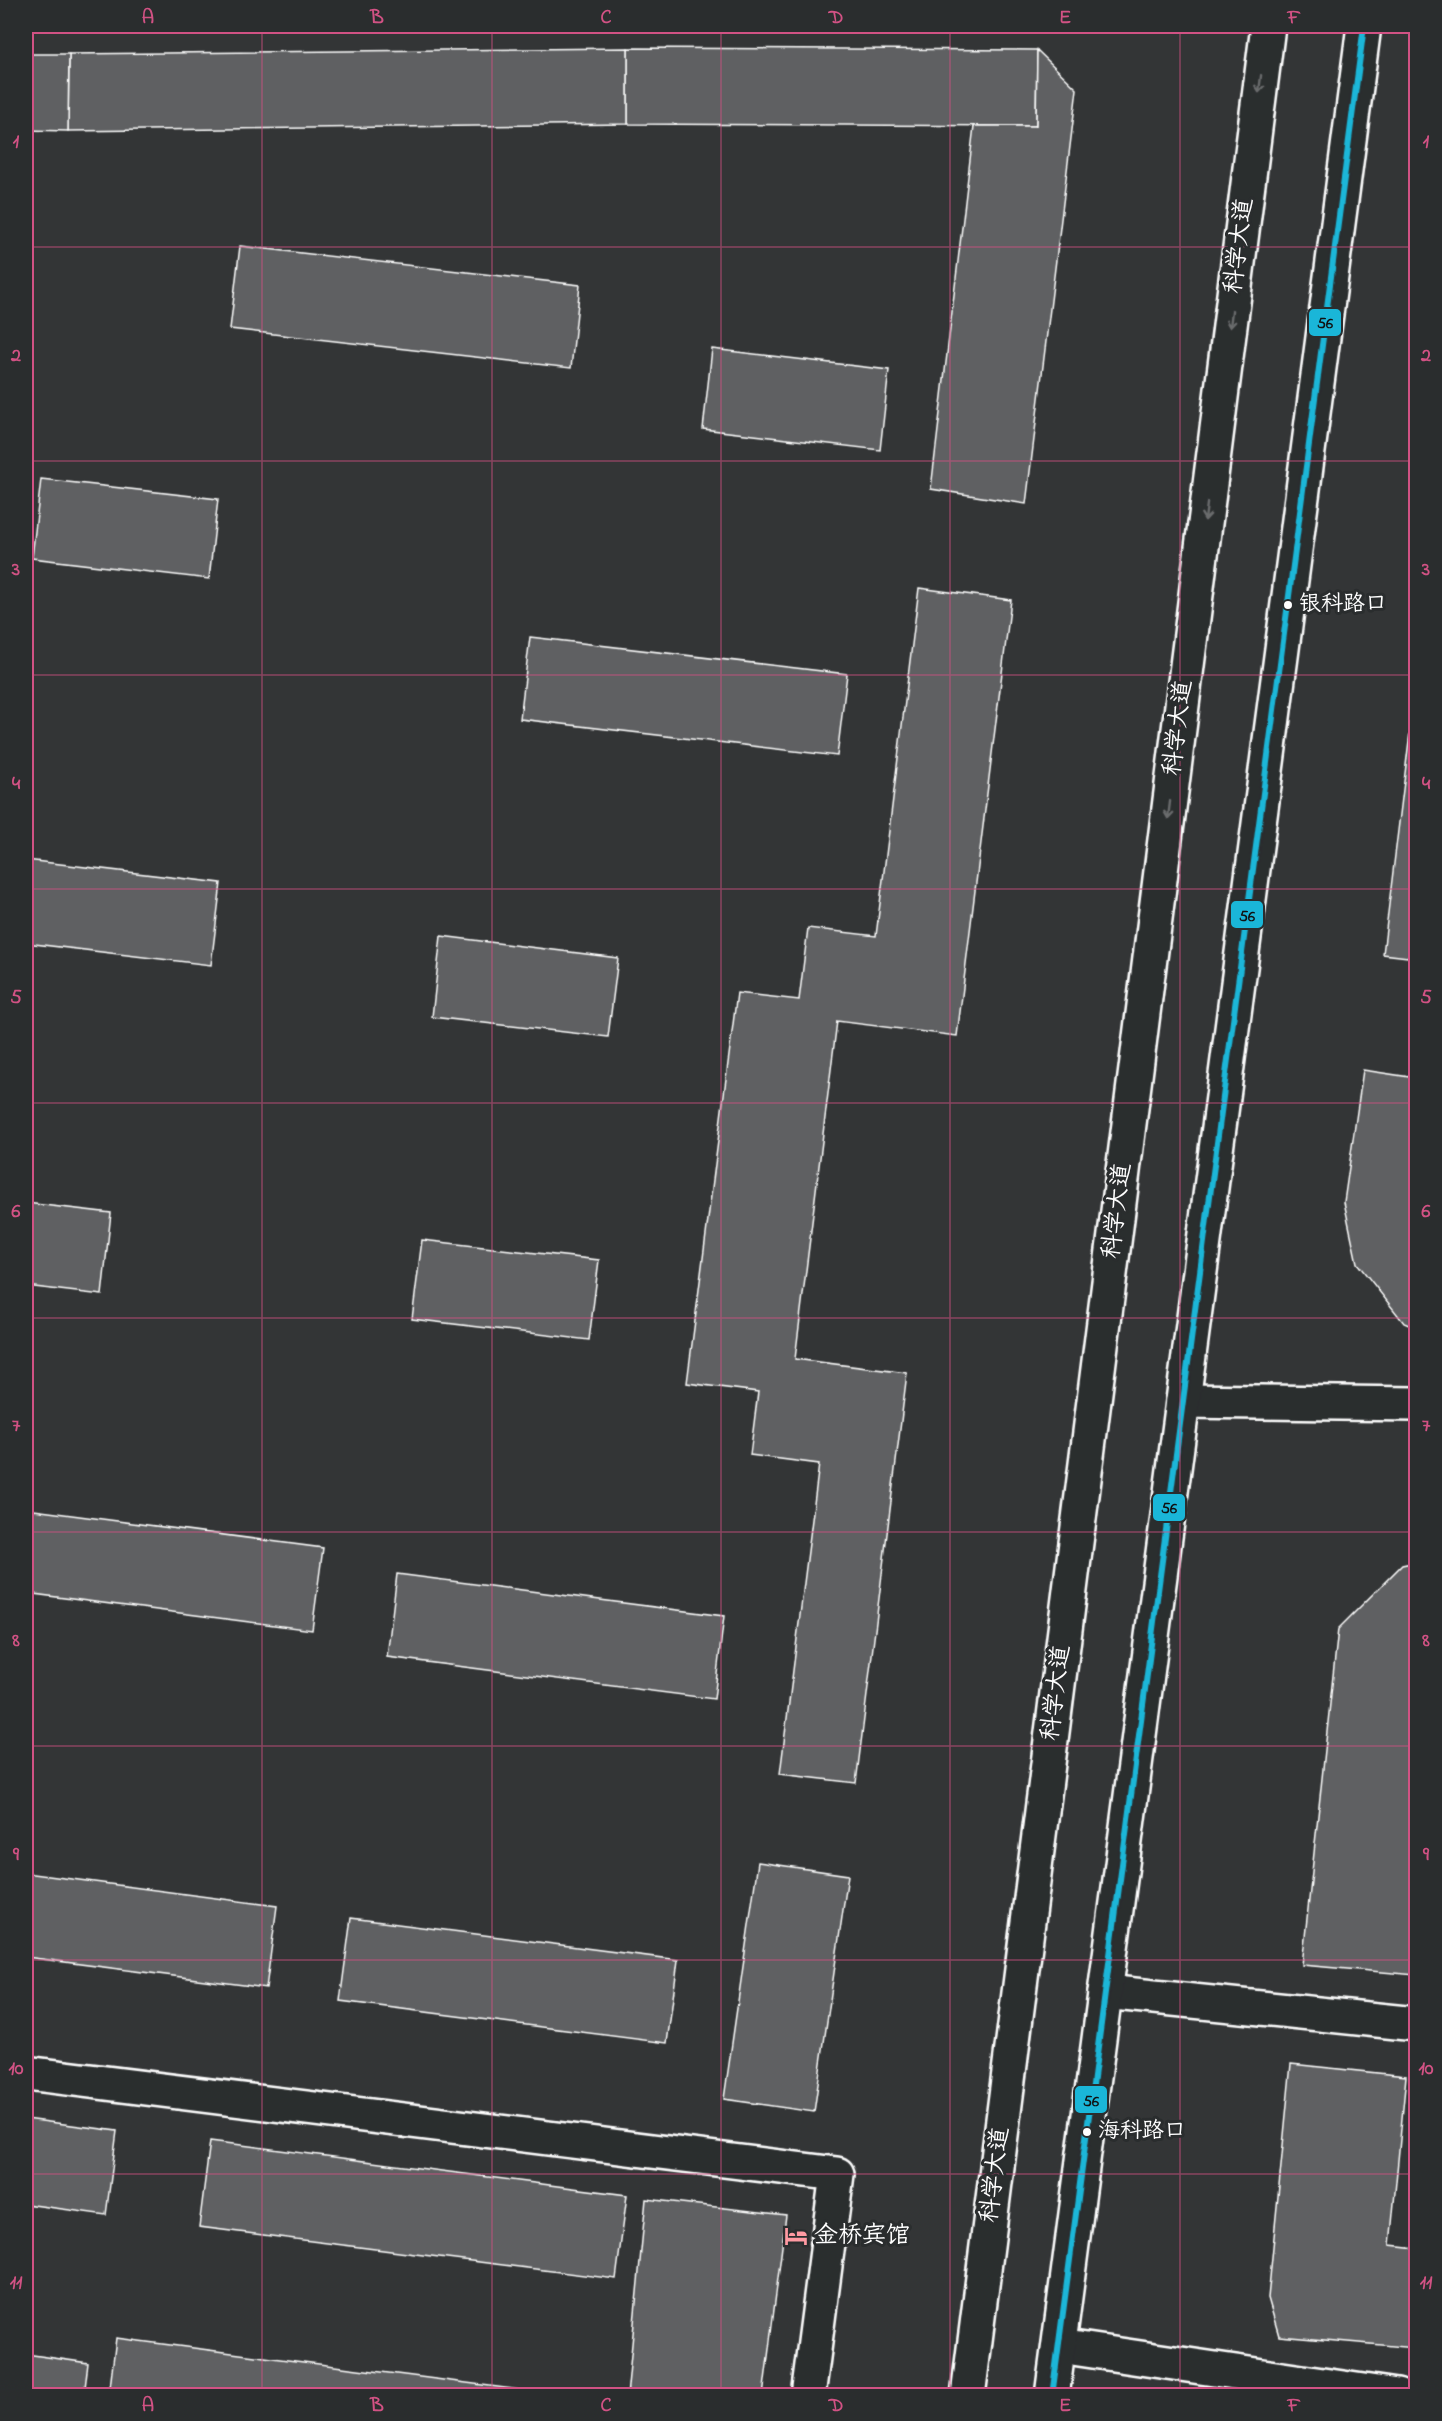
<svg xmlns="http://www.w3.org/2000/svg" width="1442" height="2421" font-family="'Indie Flower','LXGW WenKai TC',sans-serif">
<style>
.building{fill:#5f6162;stroke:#fff;stroke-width:1.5}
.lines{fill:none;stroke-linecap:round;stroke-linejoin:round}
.minor-casing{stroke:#fff;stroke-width:38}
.major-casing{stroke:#fff;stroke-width:38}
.minor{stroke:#2a2d2e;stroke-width:33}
.major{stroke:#2a2d2e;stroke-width:33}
.bus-1-casing{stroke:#2a2d2e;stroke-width:10}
.bus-1{stroke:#1ab6d8;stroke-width:6}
.oneway{stroke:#6a6c6d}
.grid{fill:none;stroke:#d15284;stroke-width:1.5;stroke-opacity:0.55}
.bus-dot{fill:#fff;stroke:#2a2d2e;stroke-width:2}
.labels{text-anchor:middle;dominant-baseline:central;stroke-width:6;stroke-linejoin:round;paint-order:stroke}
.bus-label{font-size:22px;fill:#fff;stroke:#2a2d2e;text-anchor:start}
.street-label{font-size:24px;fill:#fff;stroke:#2a2d2e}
.poi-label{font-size:24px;fill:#fff;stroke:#2a2d2e;text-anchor:start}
.line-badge{stroke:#2a2d2e;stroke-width:2}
.pale-badge-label{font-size:16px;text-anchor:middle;font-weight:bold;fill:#111}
.neatline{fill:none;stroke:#d15284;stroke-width:2}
.grid-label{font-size:20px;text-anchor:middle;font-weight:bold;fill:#d15284}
</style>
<rect width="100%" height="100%" fill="#333536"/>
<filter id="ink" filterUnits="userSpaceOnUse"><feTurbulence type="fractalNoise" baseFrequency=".0167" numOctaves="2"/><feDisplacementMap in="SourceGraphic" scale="12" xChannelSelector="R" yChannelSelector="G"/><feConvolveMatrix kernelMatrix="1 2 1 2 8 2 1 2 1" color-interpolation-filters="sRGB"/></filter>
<g filter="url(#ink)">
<g class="building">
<path d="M 628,48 L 1037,50 L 1036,126 L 628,124 Z"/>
<path d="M 628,48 L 628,124 L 68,131 L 69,54 Z"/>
<path d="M 1037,50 L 1077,89 L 1026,504 L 931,489 L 974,126 L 1036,126 Z"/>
<path d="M 26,54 L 69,54 L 68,131 L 26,130 Z"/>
<path d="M 240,246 L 580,285 L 571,368 L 230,329 Z"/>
<path d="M 712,349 L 889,370 L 880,450 L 703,429 Z"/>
<path d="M 41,479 L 218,499 L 209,579 L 32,558 Z"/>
<path d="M 919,588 L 1011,600 L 957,1036 L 837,1021 L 795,1359 L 907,1373 L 856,1783 L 780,1774 L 819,1464 L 750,1455 L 758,1392 L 687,1383 L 737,993 L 799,1000 L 808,928 L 876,936 Z"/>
<path d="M 530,637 L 847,674 L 837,756 L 520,719 Z"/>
<path d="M 1416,683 L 1416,958 L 1383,954 Z"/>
<path d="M 26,860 L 221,883 L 211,965 L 26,943 Z"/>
<path d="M 441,936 L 618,958 L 608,1037 L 432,1017 Z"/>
<path d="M 1363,1070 L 1416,1078 L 1416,1328 L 1404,1323 L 1357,1263 L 1344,1202 Z"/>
<path d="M 26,1203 L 111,1213 L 102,1295 L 26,1286 Z"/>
<path d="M 422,1240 L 599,1260 L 589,1340 L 412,1319 Z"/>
<path d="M 26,1509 L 323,1548 L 312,1630 L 26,1593 Z"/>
<path d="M 1416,1562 L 1416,1975 L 1302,1965 L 1338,1629 L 1402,1565 Z"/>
<path d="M 397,1574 L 724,1616 L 714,1699 L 387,1657 Z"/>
<path d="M 758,1862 L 848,1875 L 814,2112 L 724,2099 Z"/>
<path d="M 26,1873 L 277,1906 L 266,1988 L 26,1957 Z"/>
<path d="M 351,1918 L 678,1960 L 667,2043 L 340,2001 Z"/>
<path d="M 1291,2064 L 1406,2076 L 1390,2245 L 1416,2248 L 1416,2348 L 1279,2336 L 1268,2298 Z"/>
<path d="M 26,2119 L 117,2131 L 106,2215 L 26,2204 Z"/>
<path d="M 210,2141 L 627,2195 L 616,2279 L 199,2227 Z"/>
<path d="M 646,2199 L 786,2215 L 763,2396 L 627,2396 Z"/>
<path d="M 116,2338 L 567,2396 L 109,2396 Z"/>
<path d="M 26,2354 L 88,2363 L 84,2396 L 26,2396 Z"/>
</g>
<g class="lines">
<g class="minor-casing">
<g id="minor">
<path d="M 1183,1401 L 1416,1404"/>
<path d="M 1105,1992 L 1416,2024"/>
<path d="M 26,2073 L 837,2174 L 808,2396"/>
<path d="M 1059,2346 L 1397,2396"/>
</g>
</g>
<g class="major-casing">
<g id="major">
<path d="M 968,2396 L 1268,26"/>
<path d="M 1052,2396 L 1364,26"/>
</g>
</g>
<use href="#minor" class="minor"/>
<use href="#major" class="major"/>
<g class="bus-1-casing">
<path id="bus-1" d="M 1052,2396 L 1364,26"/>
</g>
<use href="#bus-1" class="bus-1"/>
</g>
<defs><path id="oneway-shaft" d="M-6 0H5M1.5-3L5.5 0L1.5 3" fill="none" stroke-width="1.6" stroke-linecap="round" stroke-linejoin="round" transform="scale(1.5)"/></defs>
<g class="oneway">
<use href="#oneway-shaft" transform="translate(1260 84) rotate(97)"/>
<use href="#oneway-shaft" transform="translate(1231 319) rotate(97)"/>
<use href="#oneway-shaft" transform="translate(1206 512) rotate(97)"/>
<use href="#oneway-shaft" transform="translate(1169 810) rotate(97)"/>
</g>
</g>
<path class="grid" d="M 262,26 L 262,2396M 492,26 L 492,2396M 721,26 L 721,2396M 950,26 L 950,2396M 1180,26 L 1180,2396M 26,247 L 1416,247M 26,461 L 1416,461M 26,675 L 1416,675M 26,889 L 1416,889M 26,1103 L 1416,1103M 26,1318 L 1416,1318M 26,1532 L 1416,1532M 26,1746 L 1416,1746M 26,1960 L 1416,1960M 26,2174 L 1416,2174"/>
<defs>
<g id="hotel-bare" transform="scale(1.8)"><path d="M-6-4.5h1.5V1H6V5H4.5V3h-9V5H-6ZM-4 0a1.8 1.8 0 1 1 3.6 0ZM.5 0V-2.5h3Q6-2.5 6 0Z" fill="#ff9aa2" stroke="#2a2d2e" stroke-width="2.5" paint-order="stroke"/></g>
</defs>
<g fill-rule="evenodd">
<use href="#hotel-bare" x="796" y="2236"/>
</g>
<g class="bus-dot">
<circle cx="1288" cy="605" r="5"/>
<circle cx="1087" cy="2132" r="5"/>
</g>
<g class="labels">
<g class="bus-label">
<text x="1299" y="605">银科路口</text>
<text x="1098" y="2132">海科路口</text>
</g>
<g class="street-label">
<text transform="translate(1240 246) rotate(-83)">科学大道</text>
<text transform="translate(1179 728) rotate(-83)">科学大道</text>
<text transform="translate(1118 1211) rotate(-83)">科学大道</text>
<text transform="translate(1057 1693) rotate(-83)">科学大道</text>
<text transform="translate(996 2175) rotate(-83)">科学大道</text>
</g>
<g class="poi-label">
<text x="814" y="2236">金桥宾馆</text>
</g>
</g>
<g class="line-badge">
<rect x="1308" y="308" width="34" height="29" rx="6" fill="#1ab6d8"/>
<rect x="1230" y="900" width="34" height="29" rx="6" fill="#1ab6d8"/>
<rect x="1152" y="1493" width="34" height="29" rx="6" fill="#1ab6d8"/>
<rect x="1074" y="2085" width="34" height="29" rx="6" fill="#1ab6d8"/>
</g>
<g class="pale-badge-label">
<text x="1325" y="328">56</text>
<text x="1247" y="921">56</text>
<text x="1169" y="1513">56</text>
<text x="1091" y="2106">56</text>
</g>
<rect width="1442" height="2421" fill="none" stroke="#2a2d2e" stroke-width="66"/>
<rect x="33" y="33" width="1376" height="2355" class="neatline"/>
<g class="grid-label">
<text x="148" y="23">A</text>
<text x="377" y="23">B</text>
<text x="606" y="23">C</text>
<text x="836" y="23">D</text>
<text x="1065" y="23">E</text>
<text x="1294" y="23">F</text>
<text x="16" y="147">1</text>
<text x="1426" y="147">1</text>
<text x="16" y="361">2</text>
<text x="1426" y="361">2</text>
<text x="16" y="575">3</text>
<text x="1426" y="575">3</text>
<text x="16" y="789">4</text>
<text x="1426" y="789">4</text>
<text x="16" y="1003">5</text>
<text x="1426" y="1003">5</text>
<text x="16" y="1217">6</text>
<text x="1426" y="1217">6</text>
<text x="16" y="1431">7</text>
<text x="1426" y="1431">7</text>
<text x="16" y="1646">8</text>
<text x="1426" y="1646">8</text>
<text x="16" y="1860">9</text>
<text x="1426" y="1860">9</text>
<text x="16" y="2074">10</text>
<text x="1426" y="2074">10</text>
<text x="16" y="2288">11</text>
<text x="1426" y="2288">11</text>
<text x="148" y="2411">A</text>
<text x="377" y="2411">B</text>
<text x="606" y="2411">C</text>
<text x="836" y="2411">D</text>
<text x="1065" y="2411">E</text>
<text x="1294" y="2411">F</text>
</g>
</svg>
